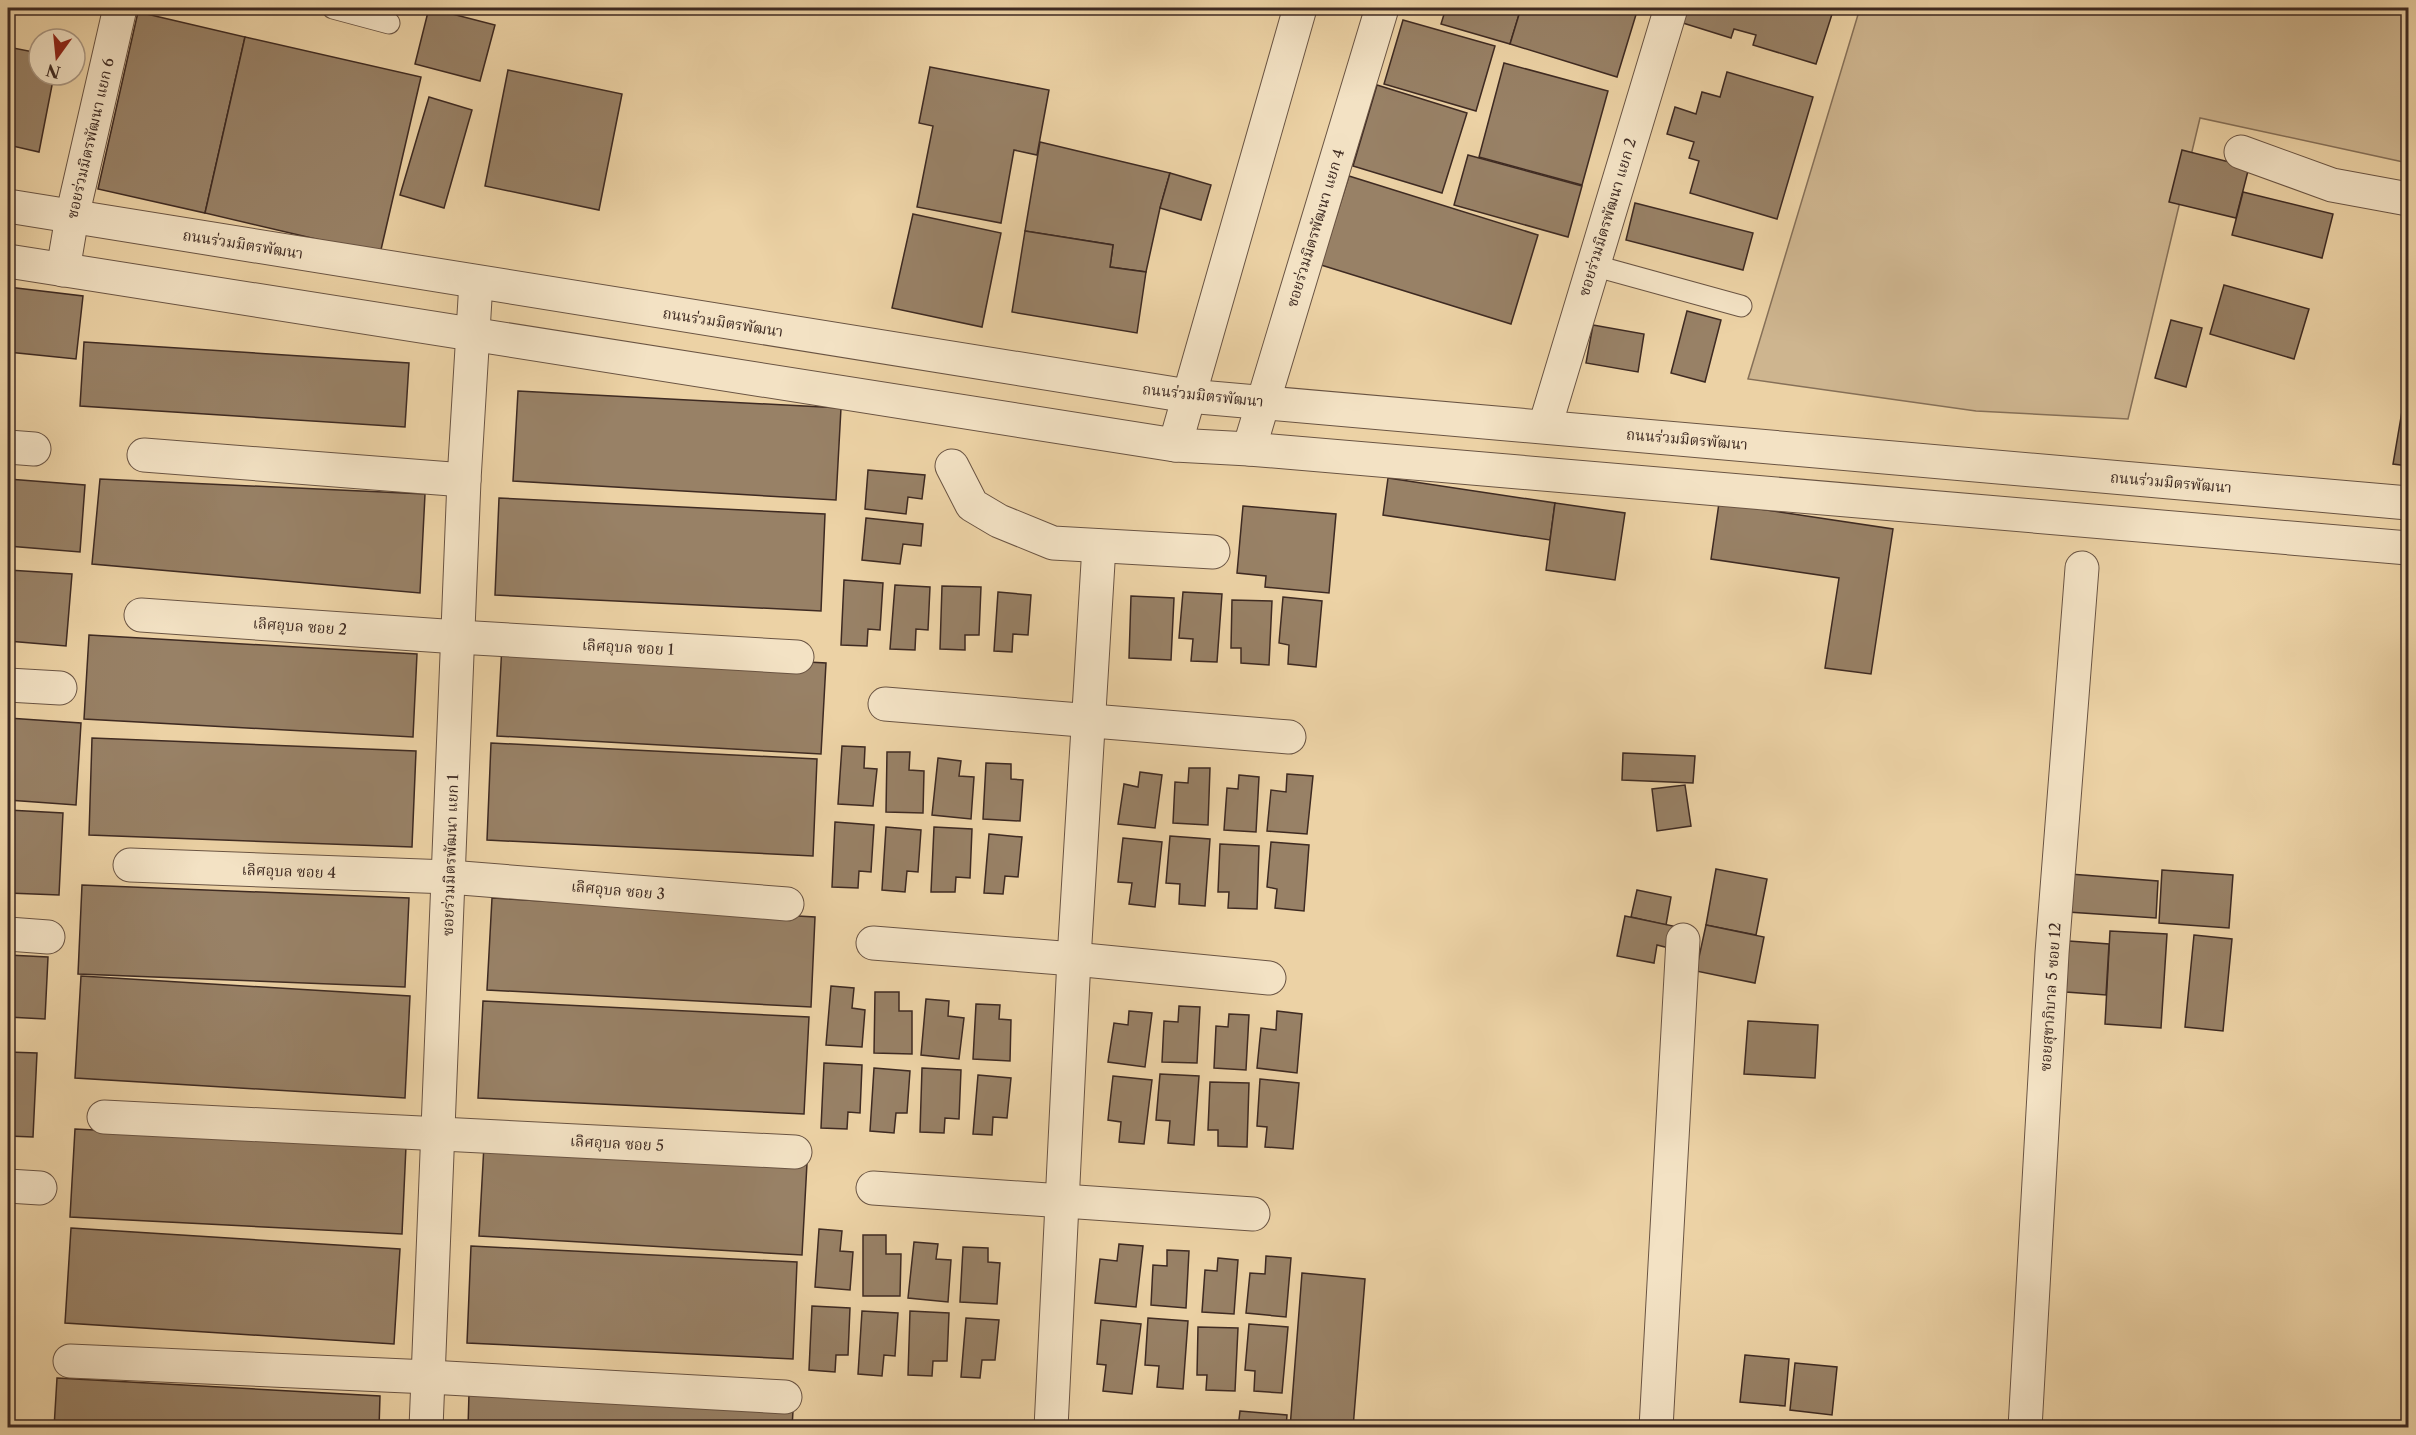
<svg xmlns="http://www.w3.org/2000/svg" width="2416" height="1435" font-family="'Libre Caslon Text','Noto Serif Thai',serif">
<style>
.green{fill:#ceb58f;stroke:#867058;stroke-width:1.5}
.building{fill:#988166;stroke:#3e2a22;stroke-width:1.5}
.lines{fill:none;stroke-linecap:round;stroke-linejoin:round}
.service-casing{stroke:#6a5443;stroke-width:23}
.minor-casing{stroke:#6a5443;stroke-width:35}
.service{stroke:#f3e2c4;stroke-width:21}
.minor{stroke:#f3e2c4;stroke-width:33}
.labels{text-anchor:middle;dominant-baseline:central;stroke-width:4.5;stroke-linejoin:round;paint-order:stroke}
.street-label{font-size:15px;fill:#3e2a22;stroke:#f3e2c4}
</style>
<rect width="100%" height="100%" fill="#ecd2a5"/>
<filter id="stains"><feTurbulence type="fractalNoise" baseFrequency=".00333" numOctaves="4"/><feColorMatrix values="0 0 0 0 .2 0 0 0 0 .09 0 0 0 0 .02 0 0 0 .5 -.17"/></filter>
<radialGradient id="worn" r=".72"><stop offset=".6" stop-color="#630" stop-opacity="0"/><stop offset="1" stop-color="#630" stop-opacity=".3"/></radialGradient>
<path class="green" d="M 1860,8 L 2408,8 L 2408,163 L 2200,118 L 2128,419 L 1976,411 L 1748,379 Z"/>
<g class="building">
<path d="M 429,8 L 495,25 L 480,81 L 415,64 Z"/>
<path d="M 1446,8 L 1521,8 L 1510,44 L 1441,24 Z"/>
<path d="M 1521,8 L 1638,8 L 1617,77 L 1510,44 Z"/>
<path d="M 1673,8 L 1834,8 L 1816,64 L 1753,45 L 1756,35 L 1734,29 L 1731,38 L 1670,19 Z"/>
<path d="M 138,12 L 245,37 L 205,213 L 98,189 Z"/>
<path d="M 1403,20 L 1495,46 L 1476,111 L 1384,84 Z"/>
<path d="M 245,37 L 421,77 L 380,254 L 205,213 Z"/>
<path d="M 8,47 L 39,53 L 39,75 L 54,75 L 39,152 L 8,145 Z"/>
<path d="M 1504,63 L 1608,91 L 1582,185 L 1479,157 Z"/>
<path d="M 930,67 L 1049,90 L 1037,155 L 1014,150 L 1001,223 L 917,207 L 933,126 L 919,123 Z"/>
<path d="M 508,70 L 622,94 L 599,210 L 485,186 Z"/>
<path d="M 1727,72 L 1813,97 L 1777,219 L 1690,193 L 1699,161 L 1689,158 L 1694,142 L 1667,134 L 1675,107 L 1696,114 L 1702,92 L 1720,97 Z"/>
<path d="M 1377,85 L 1467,113 L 1442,193 L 1353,166 Z"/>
<path d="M 429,97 L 472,110 L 444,208 L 400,195 Z"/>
<path d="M 1040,142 L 1170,173 L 1160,208 L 1146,272 L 1110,267 L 1113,245 L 1025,231 Z"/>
<path d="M 2182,150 L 2249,167 L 2236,218 L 2169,202 Z"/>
<path d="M 1468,155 L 1582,186 L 1568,237 L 1454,205 Z"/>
<path d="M 1170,173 L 1211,185 L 1201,220 L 1160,208 Z"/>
<path d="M 1349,176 L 1538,235 L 1511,324 L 1321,265 Z"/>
<path d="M 2243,192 L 2333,214 L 2322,258 L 2232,235 Z"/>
<path d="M 1635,203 L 1753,233 L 1743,270 L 1626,240 Z"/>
<path d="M 913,214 L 1001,233 L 982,327 L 892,308 Z"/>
<path d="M 1025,231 L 1113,245 L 1110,267 L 1146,272 L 1137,333 L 1012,312 Z"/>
<path d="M 2224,285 L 2309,309 L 2294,359 L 2210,334 Z"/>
<path d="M 8,287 L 83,296 L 76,359 L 8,352 Z"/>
<path d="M 1687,311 L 1721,320 L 1705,382 L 1671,373 Z"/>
<path d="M 2171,320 L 2202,328 L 2186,387 L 2155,378 Z"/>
<path d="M 1593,325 L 1644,334 L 1638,372 L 1586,363 Z"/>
<path d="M 84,342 L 409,363 L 405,427 L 80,406 Z"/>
<path d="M 2407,382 L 2408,382 L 2408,466 L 2393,464 Z"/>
<path d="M 518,391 L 841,408 L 836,500 L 513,481 Z"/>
<path d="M 868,470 L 925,475 L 922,499 L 908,497 L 906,514 L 865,509 Z"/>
<path d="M 1388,478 L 1555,503 L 1550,540 L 1383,515 Z"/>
<path d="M 8,479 L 85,485 L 80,552 L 8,546 Z"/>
<path d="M 100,479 L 425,494 L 420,593 L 92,564 Z"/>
<path d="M 499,498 L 825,514 L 821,611 L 495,595 Z"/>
<path d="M 1555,503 L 1625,513 L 1615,580 L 1546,570 Z"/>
<path d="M 1719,503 L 1893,529 L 1871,674 L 1825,668 L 1839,578 L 1711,559 Z"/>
<path d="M 1243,506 L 1336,514 L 1329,593 L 1265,587 L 1266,576 L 1237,573 Z"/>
<path d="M 866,518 L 923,524 L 921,546 L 903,544 L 900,564 L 862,560 Z"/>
<path d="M 8,570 L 72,574 L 66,646 L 8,641 Z"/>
<path d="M 844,580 L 883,583 L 880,630 L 868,629 L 867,646 L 841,645 Z"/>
<path d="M 895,585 L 930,587 L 928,630 L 916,629 L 915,650 L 890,649 Z"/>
<path d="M 942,586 L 981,587 L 979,635 L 965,635 L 965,650 L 940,649 Z"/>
<path d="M 998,592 L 1031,595 L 1028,635 L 1013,634 L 1012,652 L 994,651 Z"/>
<path d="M 1183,592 L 1222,594 L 1217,662 L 1191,661 L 1193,639 L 1179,638 Z"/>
<path d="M 1131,596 L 1174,598 L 1171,660 L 1129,658 Z"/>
<path d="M 1283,597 L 1322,601 L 1316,667 L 1288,664 L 1289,645 L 1279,643 Z"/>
<path d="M 1232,600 L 1272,601 L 1269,665 L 1241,663 L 1241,648 L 1231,648 Z"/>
<path d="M 89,635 L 417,654 L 413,737 L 84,719 Z"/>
<path d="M 502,645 L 826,663 L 821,754 L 497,736 Z"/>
<path d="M 8,718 L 81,723 L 76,805 L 8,800 Z"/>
<path d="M 92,738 L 416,751 L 412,847 L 89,835 Z"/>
<path d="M 491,743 L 817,759 L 813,856 L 487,840 Z"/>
<path d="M 842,746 L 865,747 L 864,768 L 877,769 L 873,806 L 838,804 Z"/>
<path d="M 887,752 L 910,752 L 909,770 L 924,771 L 923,813 L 886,812 Z"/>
<path d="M 1623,753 L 1695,756 L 1693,783 L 1622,780 Z"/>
<path d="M 938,758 L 961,761 L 959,776 L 974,777 L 971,819 L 932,815 Z"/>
<path d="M 986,763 L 1011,764 L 1011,779 L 1023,780 L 1020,821 L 983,819 Z"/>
<path d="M 1189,768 L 1210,768 L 1208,825 L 1173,823 L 1175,782 L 1188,783 Z"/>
<path d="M 1140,772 L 1162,775 L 1155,828 L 1118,824 L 1124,784 L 1138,787 Z"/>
<path d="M 1287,774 L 1313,776 L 1307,834 L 1267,831 L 1271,790 L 1286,792 Z"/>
<path d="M 1239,775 L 1259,777 L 1256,832 L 1224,830 L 1227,788 L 1238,789 Z"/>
<path d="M 1685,785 L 1691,826 L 1657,831 L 1652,789 Z"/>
<path d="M 8,810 L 63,813 L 59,895 L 8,893 Z"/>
<path d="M 835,822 L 874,825 L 871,872 L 859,871 L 858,888 L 832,887 Z"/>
<path d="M 886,827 L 921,830 L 918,872 L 907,871 L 905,892 L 882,890 Z"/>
<path d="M 934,827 L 972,829 L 970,878 L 956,877 L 955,892 L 931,892 Z"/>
<path d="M 989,834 L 1022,837 L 1018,877 L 1005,876 L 1003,894 L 984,893 Z"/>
<path d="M 1170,836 L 1210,839 L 1205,906 L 1179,904 L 1180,884 L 1166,883 Z"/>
<path d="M 1123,838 L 1162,842 L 1155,907 L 1129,904 L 1132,883 L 1118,882 Z"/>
<path d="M 1271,842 L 1309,845 L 1304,911 L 1275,908 L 1277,889 L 1267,887 Z"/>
<path d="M 1220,844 L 1259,846 L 1257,909 L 1228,908 L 1229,892 L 1218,892 Z"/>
<path d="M 1716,869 L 1767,879 L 1756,935 L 1706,925 Z"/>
<path d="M 2162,870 L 2233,875 L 2229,928 L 2159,923 Z"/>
<path d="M 2070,874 L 2158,881 L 2156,918 L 2068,912 Z"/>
<path d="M 82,885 L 409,898 L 405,987 L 78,974 Z"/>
<path d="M 1637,890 L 1671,897 L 1666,925 L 1631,917 Z"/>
<path d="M 492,898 L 815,917 L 811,1007 L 487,990 Z"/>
<path d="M 1625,916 L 1673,926 L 1669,948 L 1657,945 L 1654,963 L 1617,956 Z"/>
<path d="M 1706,925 L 1764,937 L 1755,983 L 1696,971 Z"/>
<path d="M 2110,931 L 2167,934 L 2161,1028 L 2105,1024 Z"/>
<path d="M 2194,935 L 2232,939 L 2223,1031 L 2185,1027 Z"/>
<path d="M 2069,941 L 2109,944 L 2106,995 L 2066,992 Z"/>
<path d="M 8,955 L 48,957 L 45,1019 L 8,1017 Z"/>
<path d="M 81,976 L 410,996 L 405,1098 L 75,1078 Z"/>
<path d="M 831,986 L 854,988 L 852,1008 L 865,1010 L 862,1047 L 826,1045 Z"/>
<path d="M 875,992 L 899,992 L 899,1011 L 912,1011 L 912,1054 L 874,1053 Z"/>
<path d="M 926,999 L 949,1001 L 948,1016 L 964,1018 L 959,1059 L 921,1055 Z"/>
<path d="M 483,1001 L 809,1017 L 804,1114 L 478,1098 Z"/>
<path d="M 976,1004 L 1000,1005 L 999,1019 L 1011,1020 L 1010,1061 L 973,1059 Z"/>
<path d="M 1179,1006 L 1200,1007 L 1197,1063 L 1162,1062 L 1164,1021 L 1178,1022 Z"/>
<path d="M 1129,1011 L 1152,1013 L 1145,1067 L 1108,1062 L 1114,1023 L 1128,1025 Z"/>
<path d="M 1277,1011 L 1302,1014 L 1297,1073 L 1257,1068 L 1261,1028 L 1276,1030 Z"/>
<path d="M 1229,1014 L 1249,1015 L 1246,1070 L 1214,1068 L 1216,1026 L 1228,1027 Z"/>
<path d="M 1748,1021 L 1818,1025 L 1815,1078 L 1744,1074 Z"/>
<path d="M 8,1052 L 37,1053 L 33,1137 L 8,1136 Z"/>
<path d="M 824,1063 L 862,1065 L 860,1113 L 848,1112 L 847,1129 L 821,1128 Z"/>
<path d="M 874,1068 L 910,1071 L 907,1113 L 896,1113 L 894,1133 L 870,1131 Z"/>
<path d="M 922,1068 L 961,1070 L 959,1119 L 945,1118 L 944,1133 L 920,1132 Z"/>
<path d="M 1160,1074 L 1199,1076 L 1194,1145 L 1168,1143 L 1170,1121 L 1156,1120 Z"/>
<path d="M 978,1075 L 1011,1078 L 1007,1118 L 993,1117 L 992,1135 L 973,1134 Z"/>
<path d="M 1113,1076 L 1152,1080 L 1144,1144 L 1119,1142 L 1121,1122 L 1108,1120 Z"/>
<path d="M 1260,1079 L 1299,1083 L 1293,1149 L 1265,1147 L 1267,1127 L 1257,1126 Z"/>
<path d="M 1210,1082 L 1249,1083 L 1247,1147 L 1218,1146 L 1218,1130 L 1208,1130 Z"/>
<path d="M 75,1129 L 406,1146 L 402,1234 L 70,1217 Z"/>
<path d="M 484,1145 L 807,1163 L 802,1255 L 479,1236 Z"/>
<path d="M 71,1228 L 400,1249 L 394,1344 L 65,1323 Z"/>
<path d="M 819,1229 L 842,1231 L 840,1251 L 853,1252 L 850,1290 L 815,1287 Z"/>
<path d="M 863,1235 L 886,1235 L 886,1254 L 901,1254 L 900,1296 L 863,1296 Z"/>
<path d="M 914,1242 L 938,1244 L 936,1259 L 951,1260 L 948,1302 L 908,1298 Z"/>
<path d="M 1119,1244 L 1143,1246 L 1136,1307 L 1095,1303 L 1100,1259 L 1117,1261 Z"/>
<path d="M 471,1246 L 797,1262 L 793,1359 L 467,1343 Z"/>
<path d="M 963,1247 L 988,1248 L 988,1262 L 1000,1263 L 997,1304 L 960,1302 Z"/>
<path d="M 1167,1250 L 1189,1251 L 1186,1308 L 1151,1305 L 1153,1265 L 1167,1266 Z"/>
<path d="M 1266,1256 L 1291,1258 L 1286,1317 L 1246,1313 L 1250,1273 L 1265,1274 Z"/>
<path d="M 1218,1258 L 1238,1260 L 1234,1314 L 1202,1312 L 1205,1270 L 1217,1271 Z"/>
<path d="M 1302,1273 L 1365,1279 L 1353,1428 L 1290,1428 Z"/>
<path d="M 812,1306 L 850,1308 L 848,1355 L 836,1355 L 835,1372 L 809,1370 Z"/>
<path d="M 862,1311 L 898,1313 L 895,1356 L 884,1355 L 882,1376 L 858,1374 Z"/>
<path d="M 910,1311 L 949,1313 L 947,1361 L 933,1361 L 932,1376 L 908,1375 Z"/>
<path d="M 966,1318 L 999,1320 L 995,1360 L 982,1360 L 980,1378 L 961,1377 Z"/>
<path d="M 1148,1318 L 1188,1321 L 1183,1389 L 1157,1387 L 1159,1366 L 1145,1365 Z"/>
<path d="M 1101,1320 L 1141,1324 L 1132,1394 L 1103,1391 L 1106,1365 L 1097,1364 Z"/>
<path d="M 1249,1324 L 1288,1327 L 1282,1393 L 1254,1391 L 1255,1371 L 1245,1370 Z"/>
<path d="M 1198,1327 L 1238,1328 L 1235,1391 L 1206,1390 L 1207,1375 L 1197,1375 Z"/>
<path d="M 1745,1355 L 1789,1359 L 1785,1406 L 1740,1402 Z"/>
<path d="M 1795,1363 L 1837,1367 L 1832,1415 L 1790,1410 Z"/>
<path d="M 57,1378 L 380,1396 L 379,1428 L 54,1428 Z"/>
<path d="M 469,1393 L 793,1411 L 792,1428 L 468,1428 Z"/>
<path d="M 1240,1411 L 1287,1415 L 1286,1428 L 1238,1428 Z"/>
</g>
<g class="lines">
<g class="service-casing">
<g id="service">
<path d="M 333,8 L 389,23"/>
<path d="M 1592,265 L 1741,306"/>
</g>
</g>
<g class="minor-casing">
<g id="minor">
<path d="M 2241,152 L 2332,185 L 2408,199"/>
<path d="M 8,206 L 1188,396 L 2408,503"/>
<path d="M 8,261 L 1175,445 L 1249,449 L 2408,548"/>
<path d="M 63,270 L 72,217 L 120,8"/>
<path d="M 1545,426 L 1671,8"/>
<path d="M 1175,445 L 1300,8"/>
<path d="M 8,447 L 34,449"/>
<path d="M 1249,449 L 1382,8"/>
<path d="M 144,455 L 464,480"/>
<path d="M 952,466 L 972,505 L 999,521 L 1053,543 L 1213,552"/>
<path d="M 141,615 L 458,637 L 797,657"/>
<path d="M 8,685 L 60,688"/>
<path d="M 885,704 L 1289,737"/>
<path d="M 130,865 L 449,877 L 787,904"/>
<path d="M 8,934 L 48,937"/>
<path d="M 873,943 L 1074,959 L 1269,978"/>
<path d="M 104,1117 L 795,1152"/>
<path d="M 8,1186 L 40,1188"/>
<path d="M 873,1188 L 1253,1214"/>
<path d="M 70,1361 L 429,1377 L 785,1397"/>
<path d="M 426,1428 L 464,480 L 476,282"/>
<path d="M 1051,1428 L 1074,959 L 1099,546"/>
<path d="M 1656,1428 L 1683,940"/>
<path d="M 2025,1428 L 2052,953 L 2082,568"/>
</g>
</g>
<use href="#service" class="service"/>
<use href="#minor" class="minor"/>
</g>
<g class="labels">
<g class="street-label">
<text transform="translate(90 138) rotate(-77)">ซอยร่วมมิตรพัฒนา แยก 6</text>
<text transform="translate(1607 217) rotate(-73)">ซอยร่วมมิตรพัฒนา แยก 2</text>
<text transform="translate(1315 228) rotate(-73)">ซอยร่วมมิตรพัฒนา แยก 4</text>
<text transform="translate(243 244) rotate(9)">ถนนร่วมมิตรพัฒนา</text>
<text transform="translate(723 322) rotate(9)">ถนนร่วมมิตรพัฒนา</text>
<text transform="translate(1203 395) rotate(6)">ถนนร่วมมิตรพัฒนา</text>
<text transform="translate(1687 439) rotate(5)">ถนนร่วมมิตรพัฒนา</text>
<text transform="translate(2171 482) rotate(5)">ถนนร่วมมิตรพัฒนา</text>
<text transform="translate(300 626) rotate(4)">เลิศอุบล ซอย 2</text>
<text transform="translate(628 647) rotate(3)">เลิศอุบล ซอย 1</text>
<text transform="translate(450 855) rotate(-88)">ซอยร่วมมิตรพัฒนา แยก 1</text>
<text transform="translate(289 871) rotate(2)">เลิศอุบล ซอย 4</text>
<text transform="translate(618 890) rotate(5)">เลิศอุบล ซอย 3</text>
<text transform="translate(2050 997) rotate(-86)">ซอยสุขาภิบาล 5 ซอย 12</text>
<text transform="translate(617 1143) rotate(3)">เลิศอุบล ซอย 5</text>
</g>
</g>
<rect width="2416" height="1435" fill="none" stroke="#ecd2a5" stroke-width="30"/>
<rect x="9" y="9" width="2398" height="1417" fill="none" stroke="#3e2a22" stroke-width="3"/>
<rect x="15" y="15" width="2386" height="1405" fill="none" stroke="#3e2a22" stroke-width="1.5"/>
<g transform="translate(57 57) rotate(195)"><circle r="28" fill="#f3e2c4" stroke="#ab9883" stroke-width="1.5"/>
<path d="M0-4.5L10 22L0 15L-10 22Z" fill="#8f2418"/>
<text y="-9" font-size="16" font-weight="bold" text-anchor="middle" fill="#3e2a22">N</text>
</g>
<rect width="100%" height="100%" filter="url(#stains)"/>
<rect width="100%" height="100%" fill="url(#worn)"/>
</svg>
